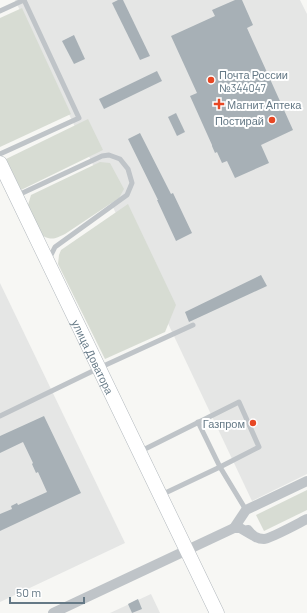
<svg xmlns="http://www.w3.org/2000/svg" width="307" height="613" font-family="Barlow,sans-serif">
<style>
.built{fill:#e5e6e5}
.green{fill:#d7dcd3}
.building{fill:#a7b0b6}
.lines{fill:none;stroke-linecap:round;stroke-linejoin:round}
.secondary-casing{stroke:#b2b8bd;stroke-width:15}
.lane{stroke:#bfc4c8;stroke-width:5}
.street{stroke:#bfc4c8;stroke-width:10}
.secondary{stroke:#fff;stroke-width:14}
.poi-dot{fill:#e74724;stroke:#fff;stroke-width:1.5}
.labels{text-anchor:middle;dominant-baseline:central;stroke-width:4;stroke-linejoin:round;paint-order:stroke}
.poi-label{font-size:11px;fill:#657986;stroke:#fff;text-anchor:start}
.street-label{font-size:11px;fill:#657986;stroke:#fff}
</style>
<rect width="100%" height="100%" fill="#f7f7f4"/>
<g class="built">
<path d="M 15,0 L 300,0 L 307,14 L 307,474 L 252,501 Z"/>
<path d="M 0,283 L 125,543 L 0,602 Z"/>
<path d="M 151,594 L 160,613 L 110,613 Z"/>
</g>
<g class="green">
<path d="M 22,8 L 71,114 L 0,147 L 0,18 Z"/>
<path d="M 88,119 L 103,150 L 21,190 L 6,159 Z"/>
<path d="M 100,162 L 110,163 L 124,189 L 119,198 L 65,234 C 56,238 53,241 43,236 L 28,205 L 31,195 Z"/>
<path d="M 128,204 L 176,305 L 165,332 L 105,359 L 58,264 L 59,255 L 61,250 Z"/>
<path d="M 307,490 L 307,510 L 264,531 L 256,515 Z"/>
</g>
<g class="building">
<path d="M 118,0 L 123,0 L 150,56 L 140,60 L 112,3 Z"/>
<path d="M 235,0 L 242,0 L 253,25 L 247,28 L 293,130 L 261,145 L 269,163 L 235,178 L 227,161 L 222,163 L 217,152 L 215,153 L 212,146 L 212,145 L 190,96 L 197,93 L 171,36 L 215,16 L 212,10 Z"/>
<path d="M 74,35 L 85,59 L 74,64 L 62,41 Z"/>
<path d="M 157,71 L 162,81 L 104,109 L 99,99 Z"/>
<path d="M 176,113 L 185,132 L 177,136 L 168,117 Z"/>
<path d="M 140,133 L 171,194 L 173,193 L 192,233 L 176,241 L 157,200 L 158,200 L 128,139 Z"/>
<path d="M 261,275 L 267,286 L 189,322 L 185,312 Z"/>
<path d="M 44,416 L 81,493 L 0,531 L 0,514 L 12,509 L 11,506 L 17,503 L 18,505 L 47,492 L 38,472 L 36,473 L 32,464 L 33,463 L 23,442 L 0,453 L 0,436 Z"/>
<path d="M 138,599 L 142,609 L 132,613 L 128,604 Z"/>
</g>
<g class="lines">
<g class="secondary-casing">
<g id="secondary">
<path id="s1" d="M 0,163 L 217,613"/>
</g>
</g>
<g class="lane">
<path d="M 0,11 L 24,0"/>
<path d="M 0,154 L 79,118 L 24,0"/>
<path d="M 16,196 L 102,156 L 109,155 L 120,159 L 128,169 L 132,183 L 127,195 L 55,247 L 49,259"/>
<path d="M 0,416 L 99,368 L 193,325"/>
<path d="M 198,422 L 220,467 L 246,510"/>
<path d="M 141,451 L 239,402 L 259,447 L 220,467 L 161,495"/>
</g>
<g class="street">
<path d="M 234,528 L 246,510 L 307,481"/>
<path d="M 248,530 C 252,535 256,539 264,539 C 270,539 299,523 307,519"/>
<path d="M 53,613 L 234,528 L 240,528 L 252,535"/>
</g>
<use href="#secondary" class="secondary"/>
</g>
<g class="poi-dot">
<circle cx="211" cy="80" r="4"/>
<path d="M217 98h4v4h4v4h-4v4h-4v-4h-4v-4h4z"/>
<circle cx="272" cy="120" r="4"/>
<circle cx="253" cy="423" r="4"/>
</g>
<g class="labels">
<g class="poi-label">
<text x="219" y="74">Почта России<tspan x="219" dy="13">№344047</tspan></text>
<text x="227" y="104">Магнит Аптека</text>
<text x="264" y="120" text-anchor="end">Постирай</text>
<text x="245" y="423" text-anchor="end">Газпром</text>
</g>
<g class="street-label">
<text stroke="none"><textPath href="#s1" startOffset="215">улица Доватора</textPath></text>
</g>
</g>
<path d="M10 597v6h74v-6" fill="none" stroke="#657986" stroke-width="2"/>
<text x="16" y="597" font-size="12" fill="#657986" stroke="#ffffff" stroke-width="3" paint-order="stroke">50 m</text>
</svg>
